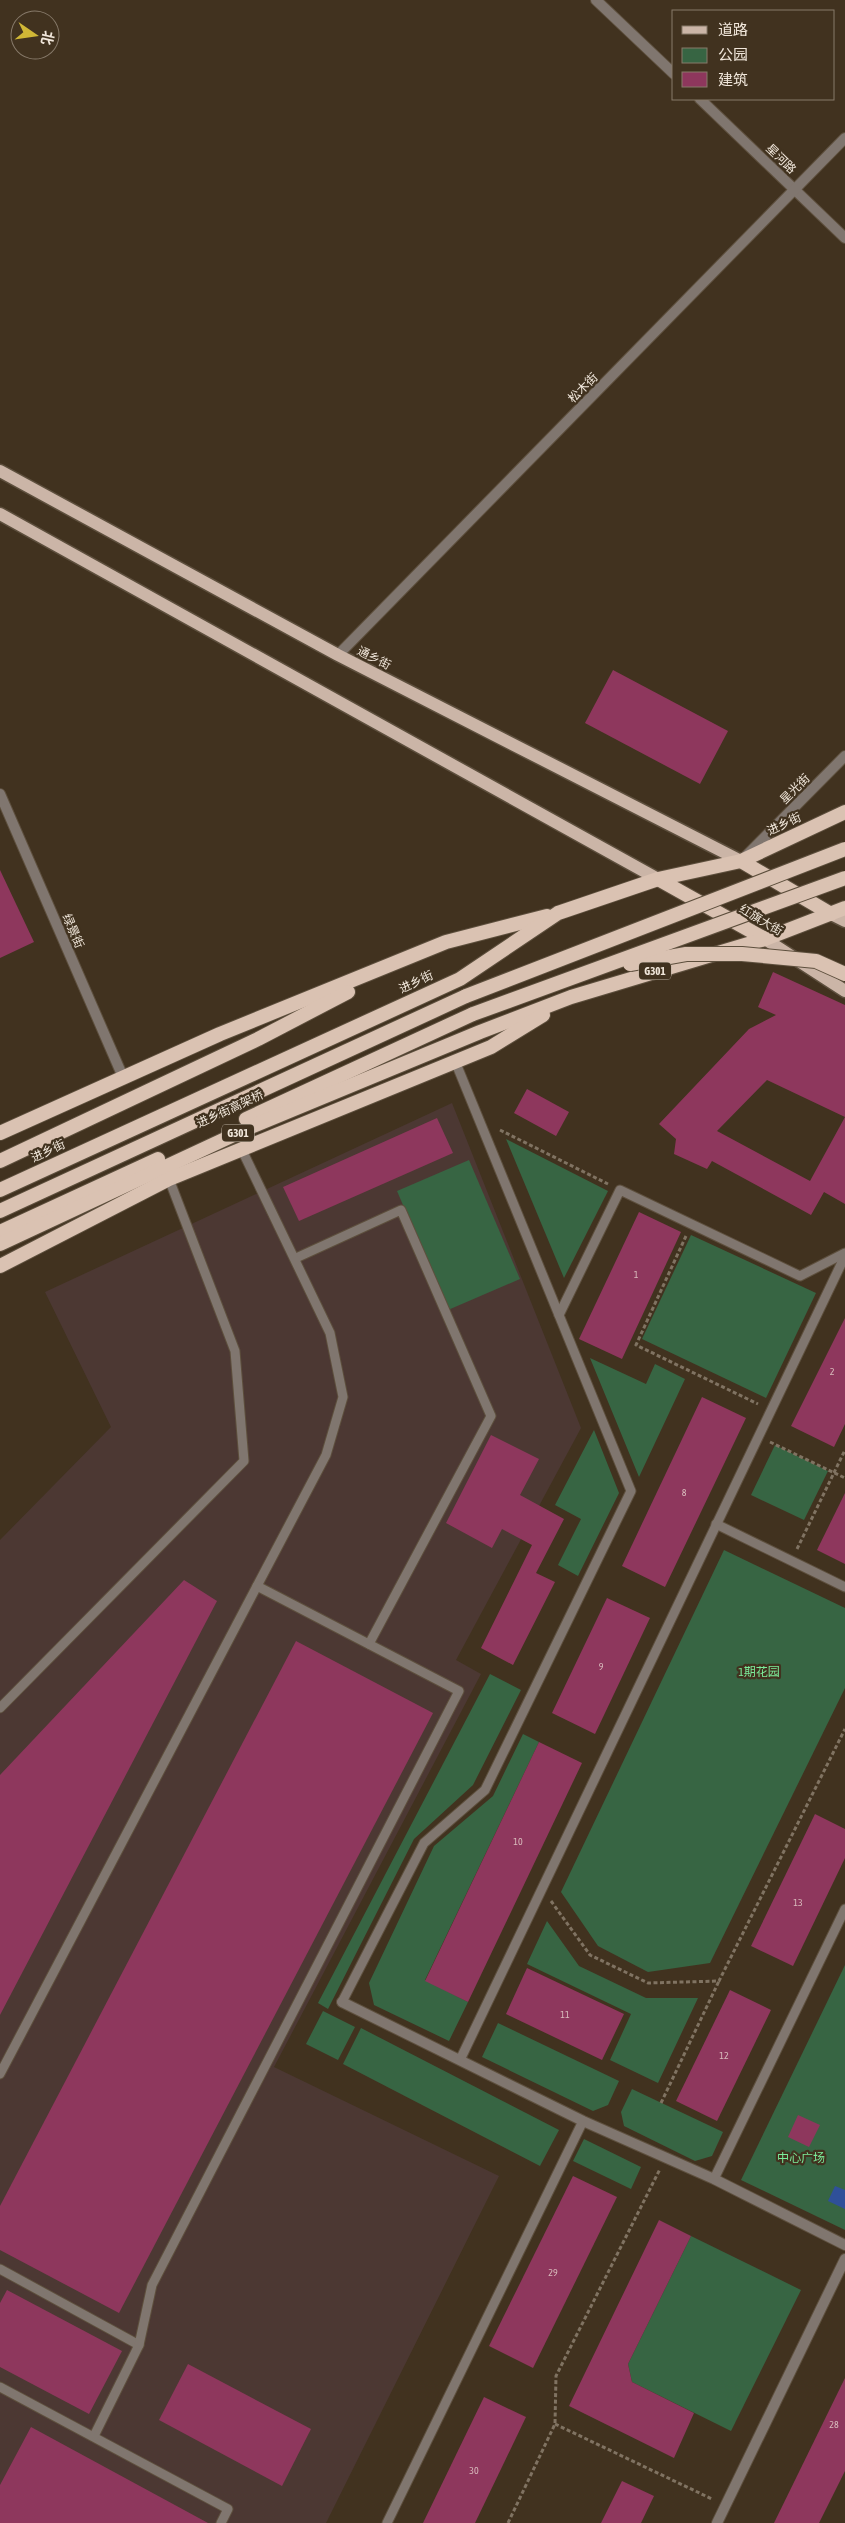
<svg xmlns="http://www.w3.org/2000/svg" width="845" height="2523" font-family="'Asap Condensed','Noto Sans SC',sans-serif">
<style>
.industrial{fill:#4c3833}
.green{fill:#376543}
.water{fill:#2f5099}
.building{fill:#8e375d;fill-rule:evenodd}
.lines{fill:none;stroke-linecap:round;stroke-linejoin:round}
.service-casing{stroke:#5d4f3d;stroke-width:11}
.minor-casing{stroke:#5d4f3d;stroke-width:12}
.tertiary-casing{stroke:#5d4f3d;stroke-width:12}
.primary-casing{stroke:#5d4f3d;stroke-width:15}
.trunk-casing{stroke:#5d4f3d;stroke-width:16}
.path{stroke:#807362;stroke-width:3;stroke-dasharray:4 2.5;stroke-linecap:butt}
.service{stroke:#80766f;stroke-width:9}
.minor{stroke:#80766f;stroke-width:10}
.tertiary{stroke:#80766f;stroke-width:10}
.primary{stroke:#cbb5a7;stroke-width:12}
.trunk{stroke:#dac2b2;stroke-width:14}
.trunk-bridge-casing{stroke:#5d4f3d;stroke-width:16;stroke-linecap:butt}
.trunk-bridge{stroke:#dac2b2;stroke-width:14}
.labels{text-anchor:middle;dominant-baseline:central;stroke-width:4.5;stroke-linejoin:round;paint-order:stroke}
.number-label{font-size:10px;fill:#d8bbbc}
.shield{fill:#41321f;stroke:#bcb1a3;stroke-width:1}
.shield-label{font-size:11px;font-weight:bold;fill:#f1e7db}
.street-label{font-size:12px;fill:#f1e7db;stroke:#41321f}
.park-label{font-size:12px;fill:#7bec9a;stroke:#41321f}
</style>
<rect width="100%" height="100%" fill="#41321f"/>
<path class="industrial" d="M 452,1103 L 581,1428 L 456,1660 L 481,1674 L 274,2067 L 499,2176 L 326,2523 L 0,2523 L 0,1540 L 111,1427 L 45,1292 Z"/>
<g class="green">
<path d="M 506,1139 L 608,1191 L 564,1278 Z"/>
<path d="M 469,1160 L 520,1279 L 448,1310 L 397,1191 Z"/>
<path d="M 691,1235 L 816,1293 L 766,1398 L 642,1339 Z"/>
<path d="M 590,1358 L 646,1384 L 655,1364 L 685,1379 L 639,1477 Z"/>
<path d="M 594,1430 L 619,1493 L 578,1576 L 558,1565 L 581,1519 L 555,1505 Z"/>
<path d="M 775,1445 L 828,1471 L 804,1520 L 751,1495 Z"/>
<path d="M 724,1550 L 845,1608 L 845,1688 L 710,1963 L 648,1972 L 598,1946 L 561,1892 Z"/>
<path d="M 490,1674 L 521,1690 L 473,1785 L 414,1839 L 328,2009 L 318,2003 Z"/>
<path d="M 523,1734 L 539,1742 L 425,1980 L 468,2002 L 449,2041 L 374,2005 L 369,1983 L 434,1846 L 493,1796 Z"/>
<path d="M 547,1921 L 579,1966 L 646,1998 L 698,1998 L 658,2083 L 610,2060 L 631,2014 L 527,1964 Z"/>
<path d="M 845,1965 L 845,2230 L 741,2180 Z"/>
<path d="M 323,2011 L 355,2027 L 338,2060 L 306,2044 Z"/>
<path d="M 498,2023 L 619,2081 L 608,2105 L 593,2111 L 482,2057 Z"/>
<path d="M 361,2028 L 559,2130 L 540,2166 L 343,2064 Z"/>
<path d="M 632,2089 L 723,2132 L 712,2156 L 695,2161 L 624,2126 L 621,2112 Z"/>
<path d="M 584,2139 L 641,2167 L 631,2189 L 573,2161 Z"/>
<path d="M 691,2236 L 801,2290 L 731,2431 L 632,2382 L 628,2364 Z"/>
</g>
<path class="water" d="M 835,2186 L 845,2190 L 845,2209 L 828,2201 Z"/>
<g class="building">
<path d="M 613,670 L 728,731 L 700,784 L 585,723 Z"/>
<path d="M 0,870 L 34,942 L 0,958 Z"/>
<path d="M 773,972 L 845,1005 L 845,1204 L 824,1192 L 811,1215 L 712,1161 L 707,1169 L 674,1154 L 676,1139 L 659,1124 L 749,1029 L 776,1015 L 758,1007 ZM 767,1080 L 845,1117 L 810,1181 L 717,1131 Z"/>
<path d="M 527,1089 L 569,1112 L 556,1136 L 514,1113 Z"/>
<path d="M 437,1118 L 453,1153 L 299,1221 L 283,1187 Z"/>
<path d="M 639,1212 L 681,1232 L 622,1359 L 579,1339 Z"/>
<path d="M 845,1318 L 845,1424 L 834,1447 L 791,1426 Z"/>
<path d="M 702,1397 L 746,1418 L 665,1587 L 622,1566 Z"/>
<path d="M 491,1435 L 539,1459 L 520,1495 L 564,1519 L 536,1573 L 555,1582 L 513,1665 L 481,1648 L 532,1545 L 502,1529 L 492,1548 L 446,1523 Z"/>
<path d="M 845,1493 L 845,1564 L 817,1550 Z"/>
<path d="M 184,1580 L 217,1601 L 0,2015 L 0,1775 Z"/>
<path d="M 607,1598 L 650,1618 L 595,1734 L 552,1713 Z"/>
<path d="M 296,1641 L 433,1713 L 119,2313 L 0,2250 L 0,2206 Z"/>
<path d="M 539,1742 L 582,1763 L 468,2002 L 425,1981 Z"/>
<path d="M 815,1814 L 845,1829 L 845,1858 L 793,1966 L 751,1946 Z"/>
<path d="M 527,1968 L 624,2014 L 602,2060 L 506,2014 Z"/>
<path d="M 730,1990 L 771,2010 L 717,2121 L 676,2101 Z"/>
<path d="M 798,2115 L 820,2125 L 809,2147 L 788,2137 Z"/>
<path d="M 573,2176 L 617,2197 L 533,2368 L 489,2346 Z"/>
<path d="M 659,2220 L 691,2236 L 628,2364 L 632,2382 L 694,2413 L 674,2458 L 569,2406 Z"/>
<path d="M 7,2290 L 122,2351 L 89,2414 L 0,2367 L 0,2303 Z"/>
<path d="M 188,2364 L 311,2429 L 282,2486 L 159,2420 Z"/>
<path d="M 845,2378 L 845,2471 L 819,2523 L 774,2523 Z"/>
<path d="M 484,2397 L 526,2417 L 475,2523 L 423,2523 Z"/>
<path d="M 31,2427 L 208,2523 L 0,2523 L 0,2485 Z"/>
<path d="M 622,2481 L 654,2496 L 641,2523 L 601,2523 Z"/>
</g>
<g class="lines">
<g class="service-casing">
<g id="service">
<path d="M 296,1258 L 401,1210 L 491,1416 L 369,1644"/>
<path d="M 559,1315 L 620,1190 L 800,1276 L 845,1253"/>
<path d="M 716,1524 L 845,1587"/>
<path d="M 0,1708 L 244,1461 L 235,1351 L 169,1179"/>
<path d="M 342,2002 L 424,1843 L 485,1790 L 631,1491 L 455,1061"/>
<path d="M 460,2060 L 845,1256"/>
<path d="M 0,2074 L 326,1455 L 343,1397 L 330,1333 L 241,1148"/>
<path d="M 714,2179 L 845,1909"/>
<path d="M 0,2269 L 139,2345"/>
<path d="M 0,2387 L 228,2509 L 221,2523"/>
<path d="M 94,2436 L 139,2345 L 152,2285 L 459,1691 L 257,1586"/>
<path d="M 387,2523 L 583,2121"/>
</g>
</g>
<g class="minor-casing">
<g id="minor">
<path d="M 0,794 L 123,1077"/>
<path d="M 342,2002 L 583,2121 L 714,2179 L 845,2245"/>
<path d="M 717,2523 L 845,2259"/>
</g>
</g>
<g class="tertiary-casing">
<g id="tertiary">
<path d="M 596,0 L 674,74"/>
<path d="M 700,99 L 845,238"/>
<path d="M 338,655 L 845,138"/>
<path d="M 745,857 L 845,756"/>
</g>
</g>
<g class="primary-casing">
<g id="primary">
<path d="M 0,471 L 338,655 L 741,861"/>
<path d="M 0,514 L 658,879"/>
<path d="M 831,914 L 845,921"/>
<path d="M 765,939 L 845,991"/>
</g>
</g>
<g class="trunk-casing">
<g id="trunk">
<path d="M 741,861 L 831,914"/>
<path d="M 658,879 L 765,939"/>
<path d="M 246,1119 L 473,1014"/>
<path d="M 0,1133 L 220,1034 L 446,942 L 547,916"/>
<path d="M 0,1161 L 258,1039 L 348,992"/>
<path d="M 0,1190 L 460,979 L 558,913 L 658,879 L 741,861 L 845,812"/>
<path d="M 0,1211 L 466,996"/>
<path d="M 0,1232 L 158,1159"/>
<path d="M 0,1244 L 253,1126 L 480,1032 L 571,997 L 765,939 L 845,908"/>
<path d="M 0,1266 L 169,1179 L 491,1047 L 543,1015"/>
</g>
</g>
<g class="path">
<path d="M 500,1130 L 608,1184"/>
<path d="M 686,1236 L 636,1345 L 758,1404"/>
<path d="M 770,1442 L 845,1478"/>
<path d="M 797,1549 L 845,1450"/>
<path d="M 551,1901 L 590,1955 L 648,1983 L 719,1981 L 845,1729"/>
<path d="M 661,2103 L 719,1981"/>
<path d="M 555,2424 L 712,2499"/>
<path d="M 508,2523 L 555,2424 L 556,2376 L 660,2169"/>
</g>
<use href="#service" class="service"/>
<use href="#minor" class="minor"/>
<use href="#tertiary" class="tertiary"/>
<use href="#primary" class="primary"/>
<use href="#trunk" class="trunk"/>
<g class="trunk-bridge-casing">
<g id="trunk-bridge">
<path d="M 630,964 L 686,954 L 742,954 L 816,961 L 845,974"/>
<path d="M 466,996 L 845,849"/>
<path d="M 473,1014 L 845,878"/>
</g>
</g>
<use href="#trunk-bridge" class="trunk-bridge"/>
</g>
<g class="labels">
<g class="number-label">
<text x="636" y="1274">1</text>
<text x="832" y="1371">2</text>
<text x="684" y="1492">8</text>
<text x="601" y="1666">9</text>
<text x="518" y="1841">10</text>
<text x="798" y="1902">13</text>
<text x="565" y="2014">11</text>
<text x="724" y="2055">12</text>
<text x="553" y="2272">29</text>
<text x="834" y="2424">28</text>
<text x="474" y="2470">30</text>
</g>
<g class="shield">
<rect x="639" y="962.5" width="32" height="17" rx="4"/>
<rect x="222" y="1124.5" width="32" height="17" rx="4"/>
</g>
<g class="shield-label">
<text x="655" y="971">G301</text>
<text x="238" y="1133">G301</text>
</g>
<g class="street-label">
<text transform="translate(781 159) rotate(44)">星河路</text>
<text transform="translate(583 388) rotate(-45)">松木街</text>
<text transform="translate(374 658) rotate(27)">通乡街</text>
<text transform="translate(795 789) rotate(-45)">星光街</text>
<text transform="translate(784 824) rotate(-25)">进乡街</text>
<text transform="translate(761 920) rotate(31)">红旗大街</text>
<text transform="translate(73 931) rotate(67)">绿景街</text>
<text transform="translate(416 982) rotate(-25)">进乡街</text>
<text transform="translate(230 1109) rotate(-25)">进乡街高架桥</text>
<text transform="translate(48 1151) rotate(-25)">进乡街</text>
</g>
<g class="park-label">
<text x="759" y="1672">1期花园</text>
<text x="801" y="2158">中心广场</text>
</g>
</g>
<rect x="672" y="10" width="162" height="90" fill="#41321f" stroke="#877a6a"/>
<rect x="682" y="26" width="25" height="8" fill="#cbb5a7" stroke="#877a6a"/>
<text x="718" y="35" font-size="15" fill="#f1e7db">道路</text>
<rect x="682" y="48" width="25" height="15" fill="#376543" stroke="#877a6a"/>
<text x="718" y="60" font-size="15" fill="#f1e7db">公园</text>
<rect x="682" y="72" width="25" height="15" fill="#8e375d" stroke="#877a6a"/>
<text x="718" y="85" font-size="15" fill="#f1e7db">建筑</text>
<g transform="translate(35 35) rotate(103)"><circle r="24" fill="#41321f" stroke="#877a6a"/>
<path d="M0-4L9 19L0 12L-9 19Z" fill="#d0b736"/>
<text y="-8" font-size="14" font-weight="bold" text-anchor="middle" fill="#f1e7db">北</text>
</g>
</svg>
